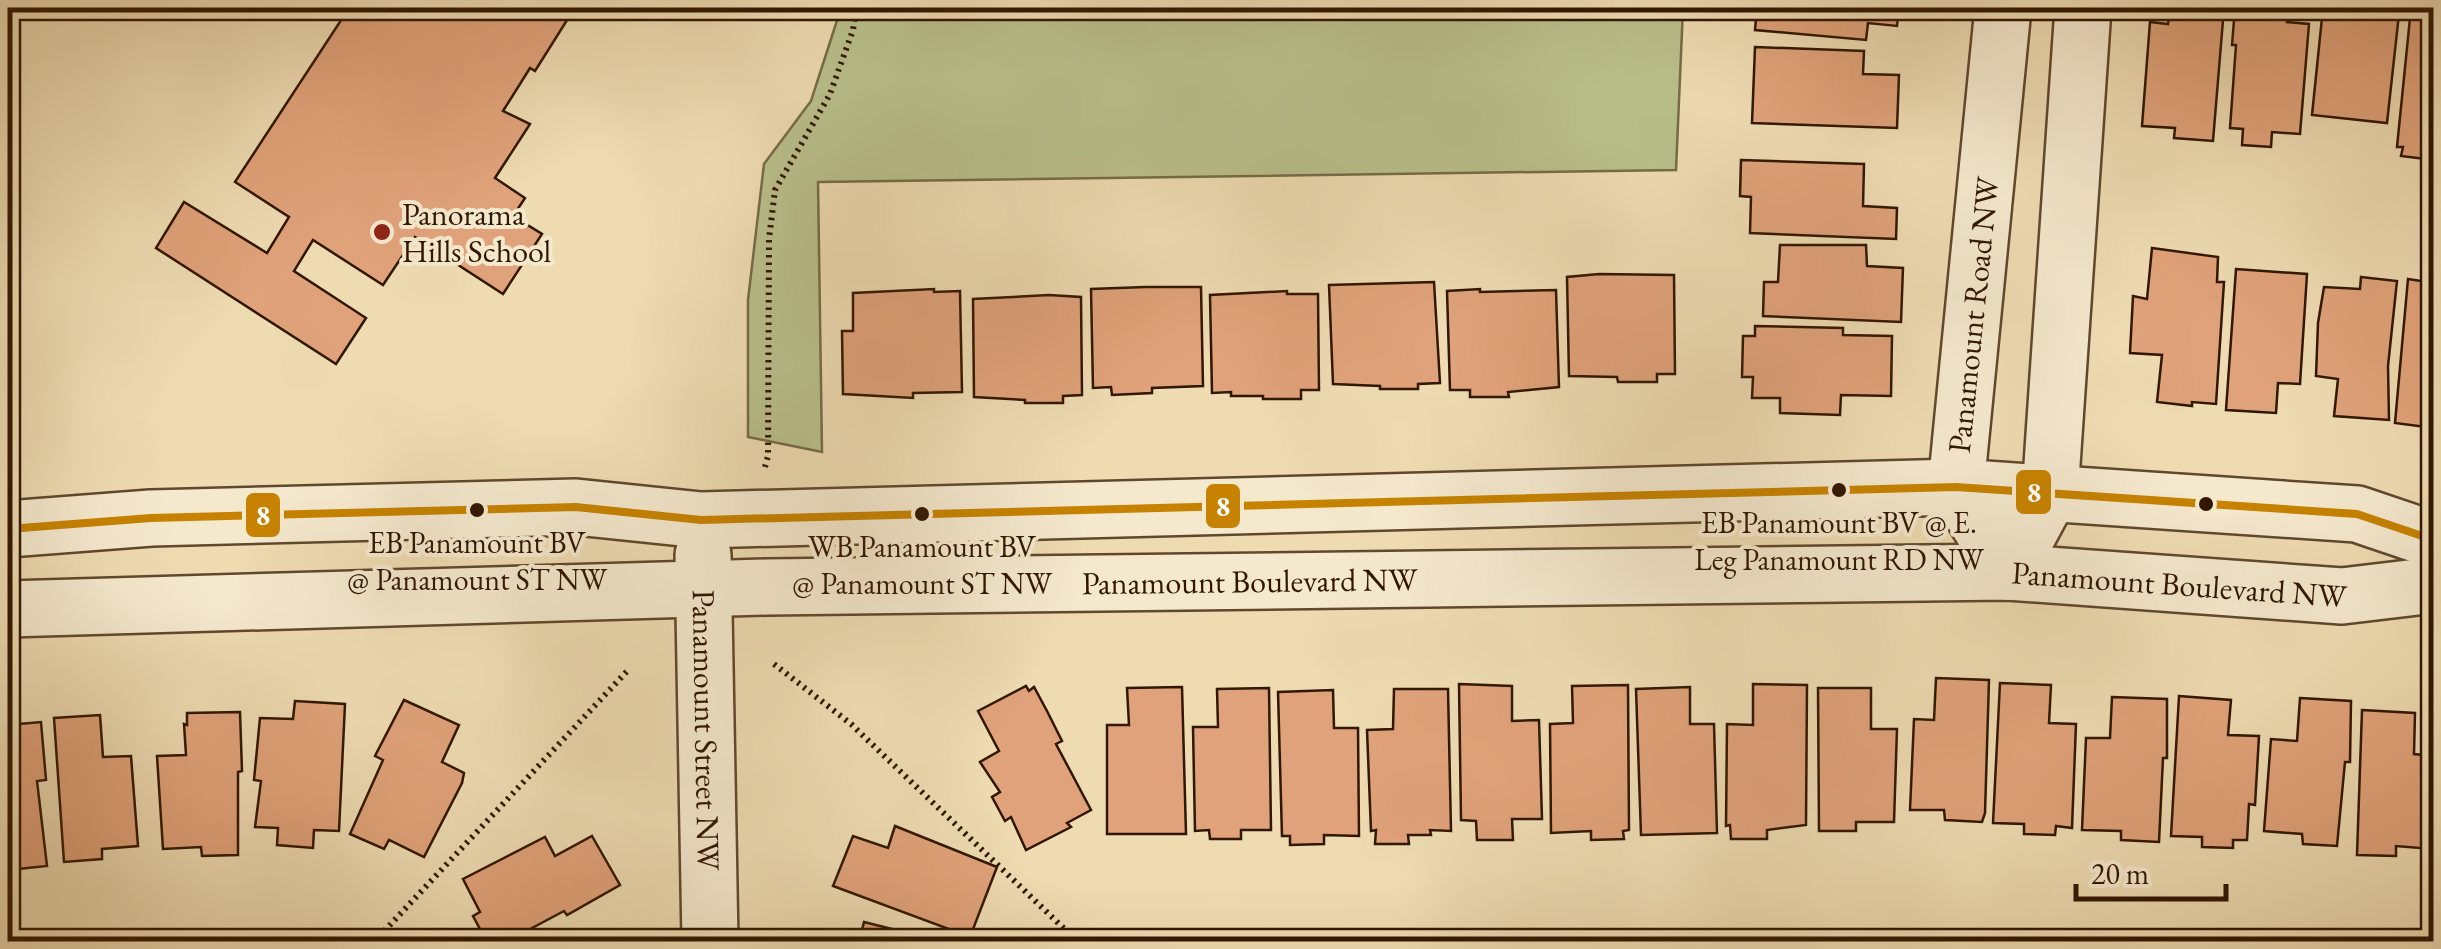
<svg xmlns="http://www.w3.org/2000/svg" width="2441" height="949" font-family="'EB Garamond',serif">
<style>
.green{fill:#b9c08c;stroke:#756c46;stroke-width:2.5}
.building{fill:#e0a27a;stroke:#311700;stroke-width:2.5}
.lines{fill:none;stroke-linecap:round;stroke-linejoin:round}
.minor-casing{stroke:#60482c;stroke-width:60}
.tertiary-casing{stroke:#60482c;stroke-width:60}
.path{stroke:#311700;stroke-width:6;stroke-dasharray:2.5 5;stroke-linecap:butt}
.minor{stroke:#f4e8cd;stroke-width:55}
.tertiary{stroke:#f4e8cd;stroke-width:55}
.bus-1-casing{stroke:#f4e8cd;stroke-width:15}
.bus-1{stroke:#c68200;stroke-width:8}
.poi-dot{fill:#8f2418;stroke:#f4e8cd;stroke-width:4}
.bus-dot{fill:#311700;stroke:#f4e8cd;stroke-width:4}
.labels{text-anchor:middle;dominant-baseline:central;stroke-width:8;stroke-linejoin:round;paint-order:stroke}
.bus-label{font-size:30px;fill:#311700;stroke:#f4e8cd}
.poi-label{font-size:32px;fill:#311700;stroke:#f4e8cd;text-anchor:start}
.street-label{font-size:32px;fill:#311700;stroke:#f4e8cd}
.line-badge{stroke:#f4e8cd;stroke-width:4}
.badge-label{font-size:28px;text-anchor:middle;font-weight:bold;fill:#fff}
</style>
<rect width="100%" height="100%" fill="#eedbb2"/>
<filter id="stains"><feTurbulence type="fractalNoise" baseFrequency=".002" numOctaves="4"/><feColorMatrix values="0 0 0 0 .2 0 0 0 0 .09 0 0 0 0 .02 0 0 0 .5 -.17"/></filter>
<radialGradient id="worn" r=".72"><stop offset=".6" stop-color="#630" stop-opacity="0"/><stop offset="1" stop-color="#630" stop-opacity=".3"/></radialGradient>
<path class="green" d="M 841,8 L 1683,8 L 1676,170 L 818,182 L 822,452 L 748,437 L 748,300 L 764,164 L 811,101 Z"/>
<g class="building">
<path d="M 349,8 L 375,8 L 385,14 L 390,8 L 570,8 L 565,15 L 569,17 L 535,71 L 530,68 L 503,111 L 530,124 L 495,178 L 525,198 L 513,216 L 542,234 L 503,294 L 415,237 L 383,285 L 313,240 L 294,271 L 366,318 L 336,364 L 156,248 L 184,202 L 267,253 L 289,217 L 235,182 Z"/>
<path d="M 1757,8 L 1899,8 L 1897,26 L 1868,23 L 1866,40 L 1755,30 Z"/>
<path d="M 2170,8 L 2224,8 L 2213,141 L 2174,138 L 2175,128 L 2142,126 L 2150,22 L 2168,24 Z"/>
<path d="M 2235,8 L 2288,8 L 2287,22 L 2309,24 L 2300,134 L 2272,132 L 2271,147 L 2242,145 L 2243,129 L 2230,128 L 2236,45 L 2232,45 Z"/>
<path d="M 2323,8 L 2352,8 L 2399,14 L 2387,123 L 2312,115 Z"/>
<path d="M 2411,8 L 2434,8 L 2434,160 L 2401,156 L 2403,147 L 2397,147 Z"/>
<path d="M 1755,47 L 1864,51 L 1863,74 L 1899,75 L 1897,128 L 1752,123 Z"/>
<path d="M 1741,160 L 1864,164 L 1863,206 L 1897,208 L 1896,239 L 1750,233 L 1751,197 L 1740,196 Z"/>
<path d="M 1780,245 L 1866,245 L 1867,266 L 1903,268 L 1901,322 L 1763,316 L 1764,282 L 1778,282 Z"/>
<path d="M 2152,248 L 2218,257 L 2217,282 L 2224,282 L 2216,404 L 2192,402 L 2192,406 L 2157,402 L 2162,355 L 2130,353 L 2133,296 L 2147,299 Z"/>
<path d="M 2236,269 L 2307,274 L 2300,384 L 2278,383 L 2276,413 L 2226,410 Z"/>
<path d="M 1599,274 L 1674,275 L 1675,374 L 1657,374 L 1657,382 L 1618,382 L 1617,377 L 1569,376 L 1567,277 Z"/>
<path d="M 2361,277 L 2397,281 L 2388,366 L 2389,420 L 2334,416 L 2338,379 L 2316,376 L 2318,323 L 2324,287 L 2360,289 Z"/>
<path d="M 2408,279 L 2434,283 L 2434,428 L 2395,423 Z"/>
<path d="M 1434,282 L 1440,383 L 1418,384 L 1418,389 L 1380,389 L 1380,386 L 1333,384 L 1329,285 Z"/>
<path d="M 1145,287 L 1201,287 L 1203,386 L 1152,388 L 1152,393 L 1112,395 L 1111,387 L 1093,388 L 1091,289 Z"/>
<path d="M 934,289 L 934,292 L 960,291 L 962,392 L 913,393 L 913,398 L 843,394 L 842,331 L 853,331 L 853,293 Z"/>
<path d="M 1480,289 L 1480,292 L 1556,290 L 1559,387 L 1508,392 L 1509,397 L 1470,397 L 1470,390 L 1450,390 L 1447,291 Z"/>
<path d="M 1287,291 L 1287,294 L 1318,294 L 1319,390 L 1301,390 L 1301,399 L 1263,399 L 1263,396 L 1231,396 L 1231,392 L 1212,393 L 1210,295 Z"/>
<path d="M 1049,295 L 1081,297 L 1082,395 L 1063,396 L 1063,403 L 1025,403 L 1025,400 L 974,397 L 973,299 Z"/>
<path d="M 1755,326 L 1843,328 L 1843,335 L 1892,336 L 1891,396 L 1841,395 L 1840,415 L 1780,413 L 1780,398 L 1752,398 L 1753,377 L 1742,377 L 1743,336 L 1755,336 Z"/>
<path d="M 1936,678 L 1989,680 L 1985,813 L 1982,822 L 1945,820 L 1944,810 L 1910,810 L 1914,719 L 1934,720 Z"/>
<path d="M 2000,683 L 2051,685 L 2049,723 L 2076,724 L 2072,828 L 2056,826 L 2055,835 L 2024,834 L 2024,824 L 1993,823 Z"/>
<path d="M 1459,684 L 1512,686 L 1512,721 L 1539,720 L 1542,819 L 1512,819 L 1513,840 L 1477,840 L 1476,821 L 1461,820 Z"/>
<path d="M 1753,684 L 1807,685 L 1806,825 L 1767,830 L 1767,839 L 1731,839 L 1730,825 L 1726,826 L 1727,724 L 1753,725 Z"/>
<path d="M 1628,685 L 1629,830 L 1623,831 L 1624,839 L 1591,840 L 1591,831 L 1551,833 L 1550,724 L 1573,723 L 1572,686 Z"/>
<path d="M 1026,686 L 1029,691 L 1034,687 L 1047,711 L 1062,741 L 1056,744 L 1091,810 L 1067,823 L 1071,827 L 1026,850 L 1011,817 L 1005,821 L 992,797 L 1000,792 L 980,762 L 999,751 L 978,711 Z"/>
<path d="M 1182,687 L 1186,834 L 1107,834 L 1107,725 L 1129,725 L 1127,688 Z"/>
<path d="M 1690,687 L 1690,724 L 1714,724 L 1717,833 L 1641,835 L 1636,689 Z"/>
<path d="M 1269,688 L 1271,830 L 1241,830 L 1241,839 L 1210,839 L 1209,830 L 1195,831 L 1193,727 L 1218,727 L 1217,689 Z"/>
<path d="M 1818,688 L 1871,688 L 1871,729 L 1897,729 L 1894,822 L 1856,822 L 1856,831 L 1819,831 Z"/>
<path d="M 1394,689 L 1448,689 L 1451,831 L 1430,830 L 1431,835 L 1408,835 L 1409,844 L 1375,844 L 1376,830 L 1371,831 L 1367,730 L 1393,729 Z"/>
<path d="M 1333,690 L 1334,728 L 1358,728 L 1359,836 L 1324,835 L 1324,844 L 1290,845 L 1290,836 L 1282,836 L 1278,692 Z"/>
<path d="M 2179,696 L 2231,700 L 2228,735 L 2259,736 L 2255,805 L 2249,804 L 2247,840 L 2233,840 L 2233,848 L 2202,847 L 2202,837 L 2171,836 Z"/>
<path d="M 2112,697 L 2167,699 L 2167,758 L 2163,758 L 2159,842 L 2121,840 L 2121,831 L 2082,830 L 2086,738 L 2110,738 Z"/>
<path d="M 2300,698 L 2351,701 L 2350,762 L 2345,762 L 2337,846 L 2303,844 L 2302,834 L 2264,831 L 2271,739 L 2297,741 Z"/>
<path d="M 404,700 L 459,725 L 442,762 L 464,773 L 462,783 L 424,857 L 389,840 L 384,849 L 350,834 L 383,760 L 375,756 Z"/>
<path d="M 295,701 L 345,704 L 339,831 L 314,830 L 313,848 L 277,845 L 278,828 L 255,827 L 261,781 L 254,780 L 260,718 L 293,719 Z"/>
<path d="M 2362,710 L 2415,713 L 2414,754 L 2434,756 L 2432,849 L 2396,846 L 2396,856 L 2357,855 Z"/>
<path d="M 240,712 L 242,771 L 238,772 L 238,855 L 202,856 L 201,847 L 163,849 L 157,756 L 186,755 L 184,724 L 187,725 L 187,713 Z"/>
<path d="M 100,715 L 103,757 L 131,756 L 138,846 L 102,849 L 102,859 L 64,862 L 54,718 Z"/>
<path d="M 41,722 L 46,780 L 37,781 L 47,866 L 8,870 L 8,725 Z"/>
<path d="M 895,826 L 997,867 L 970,937 L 833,886 L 853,836 L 888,848 Z"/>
<path d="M 592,836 L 620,885 L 567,915 L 564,911 L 506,942 L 487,942 L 473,916 L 480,912 L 463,879 L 545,837 L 555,856 Z"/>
<path d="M 864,922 L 924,937 L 924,942 L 859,942 Z"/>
</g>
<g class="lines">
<g class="minor-casing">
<g id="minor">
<path d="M 2003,8 L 1956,487 L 2008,572"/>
<path d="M 2008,572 L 2050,494 L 2083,8"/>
</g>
</g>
<g class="tertiary-casing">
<g id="tertiary">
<path d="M 8,529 L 151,518 L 576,507 L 701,520 L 1956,487 L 2357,514 L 2434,540"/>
<path id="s1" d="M 703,555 L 710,942"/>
<path id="s2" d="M 8,609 L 767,587 L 2008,572 L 2342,596 L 2434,585"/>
</g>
</g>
<g class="path">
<path d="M 765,467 L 768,456 L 769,239 L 775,190 L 830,94 L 853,30 L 856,8"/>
<path d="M 774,664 L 851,724 L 1078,942"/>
<path d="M 374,942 L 630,668"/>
</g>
<use href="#minor" class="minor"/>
<use href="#tertiary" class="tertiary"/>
<g class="bus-1-casing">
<path id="bus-1" d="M 8,529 L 151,518 L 576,507 L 701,520 L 1956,487 L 2357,514 L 2434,540"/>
</g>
<use href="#bus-1" class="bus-1"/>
</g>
<circle class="poi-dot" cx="382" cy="232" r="10"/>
<g class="bus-dot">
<circle cx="1839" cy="490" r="9"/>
<circle cx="2206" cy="504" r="9"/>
<circle cx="477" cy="510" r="9"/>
<circle cx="922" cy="514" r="9"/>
</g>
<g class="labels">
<g class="bus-label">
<text x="1839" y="522">EB Panamount BV @ E.<tspan x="1839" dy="37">Leg Panamount RD NW</tspan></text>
<text x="477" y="542">EB Panamount BV<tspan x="477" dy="37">@ Panamount ST NW</tspan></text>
<text x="922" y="546">WB Panamount BV<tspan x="922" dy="37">@ Panamount ST NW</tspan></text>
</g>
<g class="poi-label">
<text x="402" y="214">Panorama<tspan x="402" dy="37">Hills School</tspan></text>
</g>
<g class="street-label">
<text transform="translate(1973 315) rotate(-84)">Panamount Road NW</text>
<text stroke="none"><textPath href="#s2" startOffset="1242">Panamount Boulevard NW</textPath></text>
<text stroke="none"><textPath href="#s2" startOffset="2172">Panamount Boulevard NW</textPath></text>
<text stroke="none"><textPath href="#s1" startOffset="175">Panamount Street NW</textPath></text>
</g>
</g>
<g class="line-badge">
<rect x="2014" y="468" width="39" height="48" rx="10" fill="#c68200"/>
<rect x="1204" y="482" width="38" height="48" rx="10" fill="#c68200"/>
<rect x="244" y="491" width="38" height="48" rx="10" fill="#c68200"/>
</g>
<g class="badge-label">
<text x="2034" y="502">8</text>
<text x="1223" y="516">8</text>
<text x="263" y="525">8</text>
</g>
<rect width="2441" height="949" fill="none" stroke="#eedbb2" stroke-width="40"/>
<rect x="10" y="10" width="2421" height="929" fill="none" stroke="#311700" stroke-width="5"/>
<rect x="20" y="20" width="2401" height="909" fill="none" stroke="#311700" stroke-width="2.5"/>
<path d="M2076 884v15h150v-15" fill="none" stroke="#311700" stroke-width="5"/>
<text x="2091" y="884" font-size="30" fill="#311700" stroke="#f4e8cd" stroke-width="8" paint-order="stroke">20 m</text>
<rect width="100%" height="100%" filter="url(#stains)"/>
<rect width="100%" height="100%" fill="url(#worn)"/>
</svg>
